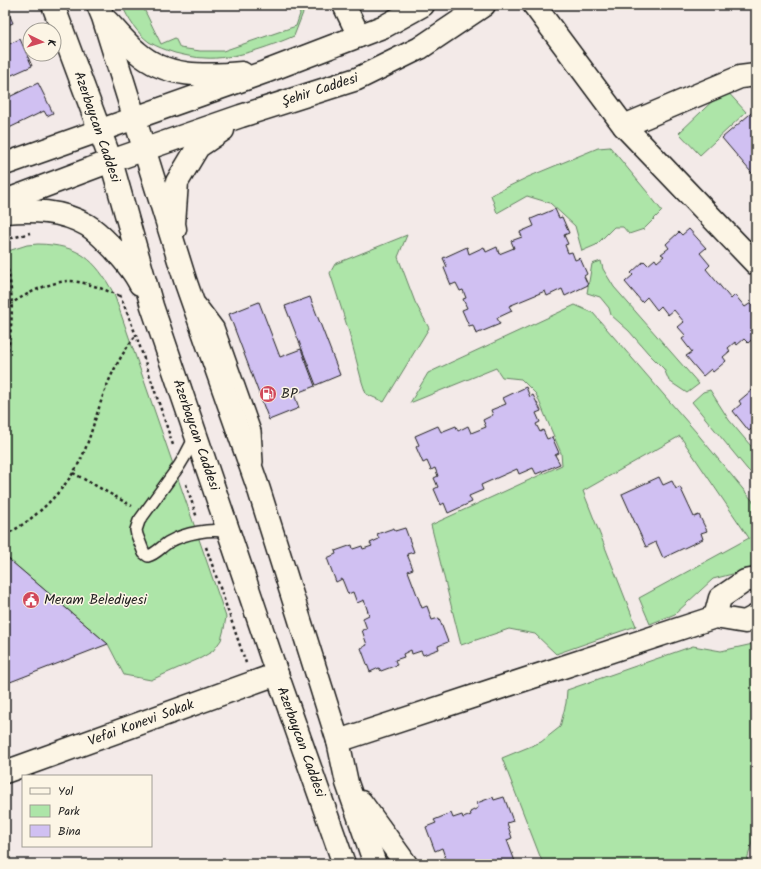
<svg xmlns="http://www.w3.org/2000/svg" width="761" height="869" font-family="Kalam,sans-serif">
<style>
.green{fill:#ade5a8;stroke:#648062}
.building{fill:#d0c0f2;stroke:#1c1c1c}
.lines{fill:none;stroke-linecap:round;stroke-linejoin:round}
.lane-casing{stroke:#1c1c1c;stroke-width:14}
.street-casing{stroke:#1c1c1c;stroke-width:25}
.secondary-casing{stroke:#1c1c1c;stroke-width:25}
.path{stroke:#1c1c1c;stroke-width:2.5;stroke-dasharray:3 3;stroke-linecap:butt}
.lane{stroke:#fcf5e5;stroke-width:11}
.street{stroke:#fcf5e5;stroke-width:22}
.secondary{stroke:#fcf5e5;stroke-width:22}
.labels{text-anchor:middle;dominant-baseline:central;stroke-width:3;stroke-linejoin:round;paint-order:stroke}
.street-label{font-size:14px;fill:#1c1c1c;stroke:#fcf5e5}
.poi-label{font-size:14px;fill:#1c1c1c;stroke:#fcf5e5;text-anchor:start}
</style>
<rect width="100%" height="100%" fill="#f3eae8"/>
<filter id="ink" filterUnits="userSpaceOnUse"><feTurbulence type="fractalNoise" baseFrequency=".025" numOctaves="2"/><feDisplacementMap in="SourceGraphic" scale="8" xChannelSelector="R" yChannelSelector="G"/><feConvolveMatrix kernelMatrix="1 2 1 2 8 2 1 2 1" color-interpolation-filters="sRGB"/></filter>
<g filter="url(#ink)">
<g class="green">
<path d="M 122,5 L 142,5 L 161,44 L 175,38 L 180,48 L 200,51 L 223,51 L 296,26 L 300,14 L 296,5 L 306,5 L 294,36 C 269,47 232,60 205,58 C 195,58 184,55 175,53 C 166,50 157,47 149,42 C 137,33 128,19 122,5 Z"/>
<path d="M 725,89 L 746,112 L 700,155 L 679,133 Z"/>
<path d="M 610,147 L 648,193 L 662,211 L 644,229 L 629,234 L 623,227 L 614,227 L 596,245 L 582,251 L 575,226 L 550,203 L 527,196 L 497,213 L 491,195 L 528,177 L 598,148 Z"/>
<path d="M 407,235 L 398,257 L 415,302 L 429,328 L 384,402 L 366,394 L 362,382 L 349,332 L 330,273 L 335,264 Z"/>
<path d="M 38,244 C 79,245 95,259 114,294 L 226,617 L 224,629 L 221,640 L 213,651 L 201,658 L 151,680 L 124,675 L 108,644 L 5,556 L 5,252 L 27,245 Z"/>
<path d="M 601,261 L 603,269 L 614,287 L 699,384 L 687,393 L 669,381 L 664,369 L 648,353 L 629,331 L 611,315 L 609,308 L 600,297 L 587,293 L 592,264 Z"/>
<path d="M 575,305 L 593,313 L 696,432 L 756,505 L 756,571 L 744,571 L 713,579 L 675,614 L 650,624 L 639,598 L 749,538 L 680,436 L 583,491 L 636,626 L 556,654 L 535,634 L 509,629 L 461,645 L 431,525 L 562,465 L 561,453 L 536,394 L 521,379 L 502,377 L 496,368 L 410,403 L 428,373 Z"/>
<path d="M 710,390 L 729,420 L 756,452 L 756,478 L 747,469 L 692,402 L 703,392 Z"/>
<path d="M 756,642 L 756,827 L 746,864 L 543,864 L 502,758 L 541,742 L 560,727 L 566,703 L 567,690 L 693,646 L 721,651 L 753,644 Z"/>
</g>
<g class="building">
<path d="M 5,5 L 13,23 L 5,26 Z"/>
<path d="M 20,39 L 32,66 L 5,78 L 5,46 Z"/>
<path d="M 38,83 L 53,113 L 47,116 L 44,111 L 5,130 L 5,99 Z"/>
<path d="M 756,109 L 756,178 L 722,138 Z"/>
<path d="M 555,209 L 559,218 L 562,217 L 569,233 L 564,235 L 568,244 L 565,245 L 568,253 L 572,252 L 575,260 L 580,258 L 587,274 L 584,276 L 588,285 L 565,296 L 562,289 L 547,296 L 545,291 L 509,306 L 512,311 L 497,318 L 500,324 L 476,334 L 473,325 L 469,326 L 462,310 L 467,308 L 463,299 L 466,298 L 463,290 L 460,291 L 456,283 L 451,285 L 444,268 L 447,267 L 443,258 L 467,247 L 469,254 L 484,247 L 486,252 L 497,247 L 499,254 L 514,248 L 511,241 L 522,237 L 520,232 L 534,226 L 531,219 Z"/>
<path d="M 689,229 L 706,248 L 700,253 L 710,265 L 706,269 L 731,299 L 735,295 L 745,307 L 751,303 L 756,309 L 756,336 L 748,343 L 744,339 L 737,345 L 735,342 L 728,348 L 730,351 L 723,357 L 726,361 L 713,372 L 711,369 L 703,376 L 686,356 L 692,352 L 682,339 L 686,336 L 678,327 L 684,322 L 674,310 L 668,315 L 661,306 L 657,310 L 647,297 L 642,302 L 625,282 L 633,275 L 631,273 L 644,261 L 648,265 L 655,259 L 657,262 L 664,256 L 661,254 L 669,248 L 666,244 L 679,232 L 682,235 Z"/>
<path d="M 310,297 L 340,375 L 316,385 L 285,306 Z"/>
<path d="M 259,302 L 280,357 L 301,349 L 315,386 L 294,394 L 299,408 L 269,420 L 229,314 Z"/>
<path d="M 526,387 L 530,397 L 533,395 L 541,411 L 536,413 L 540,422 L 536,424 L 540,432 L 543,430 L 547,439 L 552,437 L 559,453 L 555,455 L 560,464 L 536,474 L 533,468 L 519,474 L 517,469 L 481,485 L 483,490 L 469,496 L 472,502 L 448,513 L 444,503 L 441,505 L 434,489 L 438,487 L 434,478 L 438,476 L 435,468 L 431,470 L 427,461 L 423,463 L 416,447 L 419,445 L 415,436 L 438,426 L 441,432 L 456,426 L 458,431 L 468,426 L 471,433 L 486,427 L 483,420 L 493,415 L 491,410 L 506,404 L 503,398 Z"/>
<path d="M 752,390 L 756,394 L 756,428 L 755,426 L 749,431 L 733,411 L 741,404 L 739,401 Z"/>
<path d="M 659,477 L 663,485 L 672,481 L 676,489 L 680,487 L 694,517 L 699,515 L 707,531 L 701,533 L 703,539 L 663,558 L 656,542 L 646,547 L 622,494 Z"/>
<path d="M 394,528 L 395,531 L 405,528 L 414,552 L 407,554 L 413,569 L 408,571 L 422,608 L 427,606 L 432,620 L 439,618 L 448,642 L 438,646 L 439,649 L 423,655 L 421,651 L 412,654 L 411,650 L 403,654 L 404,657 L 395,660 L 397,665 L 381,671 L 379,668 L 370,672 L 361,648 L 367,645 L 362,630 L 367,629 L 363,618 L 369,615 L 364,600 L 357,603 L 353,592 L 348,594 L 342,579 L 336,582 L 327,558 L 336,554 L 335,551 L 352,545 L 353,549 L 362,546 L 363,549 L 372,546 L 370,543 L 379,539 L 377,534 Z"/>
<path d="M 5,556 L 108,644 L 5,684 Z"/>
<path d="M 493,797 L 494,800 L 504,797 L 513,821 L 507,823 L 512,838 L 507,840 L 516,864 L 453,864 L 452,861 L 447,863 L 442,848 L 435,851 L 426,827 L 436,823 L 434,820 L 451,813 L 453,818 L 462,815 L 463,818 L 471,815 L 470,812 L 478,808 L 477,803 Z"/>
</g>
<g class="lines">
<g class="lane-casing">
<g id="lane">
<path d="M 200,303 L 218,327 L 255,431 L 257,462"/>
<path d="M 196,435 L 185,456 L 179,466 L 139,521 L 136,530 L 137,535 L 144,553 L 148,556 C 156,554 162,546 169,542 C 185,533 211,528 228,532"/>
</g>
</g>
<g class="street-casing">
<g id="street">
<path d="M 344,5 L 359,36"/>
<path d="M 534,5 L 624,126 L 756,264"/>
<path d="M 624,126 L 740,77 L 756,75"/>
<path d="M 715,617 L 720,598 L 745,581 L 756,579"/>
<path d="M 338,741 L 715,617 L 745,622 L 756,616"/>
<path d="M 5,772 L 277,674"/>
</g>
</g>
<g class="secondary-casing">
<g id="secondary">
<path d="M 53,5 L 111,161 L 152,306 L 277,674 L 344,864"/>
<path d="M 98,5 L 103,17 L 186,283 L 259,490 L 338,741 L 347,783 L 375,864"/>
<path d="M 107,21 C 117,31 126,43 137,52 C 166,78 205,76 242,73"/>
<path d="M 5,164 L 265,72 L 385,26 L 423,5"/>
<path d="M 5,201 L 111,161 L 241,116 L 357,79 L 420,48 L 484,5"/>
<path d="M 5,212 C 33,210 61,210 87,225 C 97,231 106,241 114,249 C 124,260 134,271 140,284"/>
<path d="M 175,229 L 174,224 L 177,182 L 198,147 L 223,130"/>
<path d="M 361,802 L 406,864"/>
</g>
</g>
<g class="path">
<path d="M 5,240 L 30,233"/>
<path d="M 5,258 C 15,292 13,330 5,364"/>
<path d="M 120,295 L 136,335 L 173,445"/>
<path d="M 5,308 C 21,296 50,281 70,281 C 88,282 105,290 120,296"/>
<path d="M 5,411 L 6,419 L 5,429"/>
<path d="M 73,473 L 132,506"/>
<path d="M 186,484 L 197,518"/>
<path d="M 5,535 C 35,520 65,490 80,461 C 88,445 92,428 98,411 C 106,384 118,358 136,335"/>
<path d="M 206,547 L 246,663"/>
</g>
<use href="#lane" class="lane"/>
<use href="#street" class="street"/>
<use href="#secondary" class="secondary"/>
</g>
</g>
<defs>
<g id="fuel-disc" transform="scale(0.9)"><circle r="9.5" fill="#d1495b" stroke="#fcf5e5"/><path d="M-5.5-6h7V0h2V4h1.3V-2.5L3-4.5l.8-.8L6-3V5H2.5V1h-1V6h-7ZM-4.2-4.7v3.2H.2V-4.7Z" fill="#fff"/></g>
<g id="civic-disc" transform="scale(0.9)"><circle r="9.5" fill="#d1495b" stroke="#fcf5e5"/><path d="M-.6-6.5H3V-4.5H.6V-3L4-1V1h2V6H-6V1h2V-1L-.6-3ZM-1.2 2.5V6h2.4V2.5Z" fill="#fff"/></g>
</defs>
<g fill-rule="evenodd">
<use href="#fuel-disc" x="268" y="394"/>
<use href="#civic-disc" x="31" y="600"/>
</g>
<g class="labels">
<g class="street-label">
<text transform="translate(320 90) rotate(-18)">Şehir Caddesi</text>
<text transform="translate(97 127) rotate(71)">Azerbaycan Caddesi</text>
<text transform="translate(196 435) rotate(71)">Azerbaycan Caddesi</text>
<text transform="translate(141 723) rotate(-20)">Vefai Konevi Sokak</text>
<text transform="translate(301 742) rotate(70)">Azerbaycan Caddesi</text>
</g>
<g class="poi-label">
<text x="281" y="394">BP</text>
<text x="44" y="600">Meram Belediyesi</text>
</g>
</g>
<rect width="761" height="869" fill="none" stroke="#fcf5e5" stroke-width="20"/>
<rect x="10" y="10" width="741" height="849" fill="none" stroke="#1c1c1c" stroke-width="1.5" filter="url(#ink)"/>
<rect x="22" y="775" width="130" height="72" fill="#fcf5e5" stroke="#a29e95"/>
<rect x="30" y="788" width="20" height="6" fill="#fcf5e5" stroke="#a29e95"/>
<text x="58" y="795" font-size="12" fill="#1c1c1c">Yol</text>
<rect x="30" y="805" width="20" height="12" fill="#ade5a8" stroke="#a29e95"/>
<text x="58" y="815" font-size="12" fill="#1c1c1c">Park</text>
<rect x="30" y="825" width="20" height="12" fill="#d0c0f2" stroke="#a29e95"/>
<text x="58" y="835" font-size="12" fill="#1c1c1c">Bina</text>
<g transform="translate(42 42) rotate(95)"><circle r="19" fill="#fcf5e5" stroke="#a29e95"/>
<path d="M0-3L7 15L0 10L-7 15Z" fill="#d1495b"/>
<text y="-6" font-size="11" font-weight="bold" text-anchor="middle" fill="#1c1c1c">K</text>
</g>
</svg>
